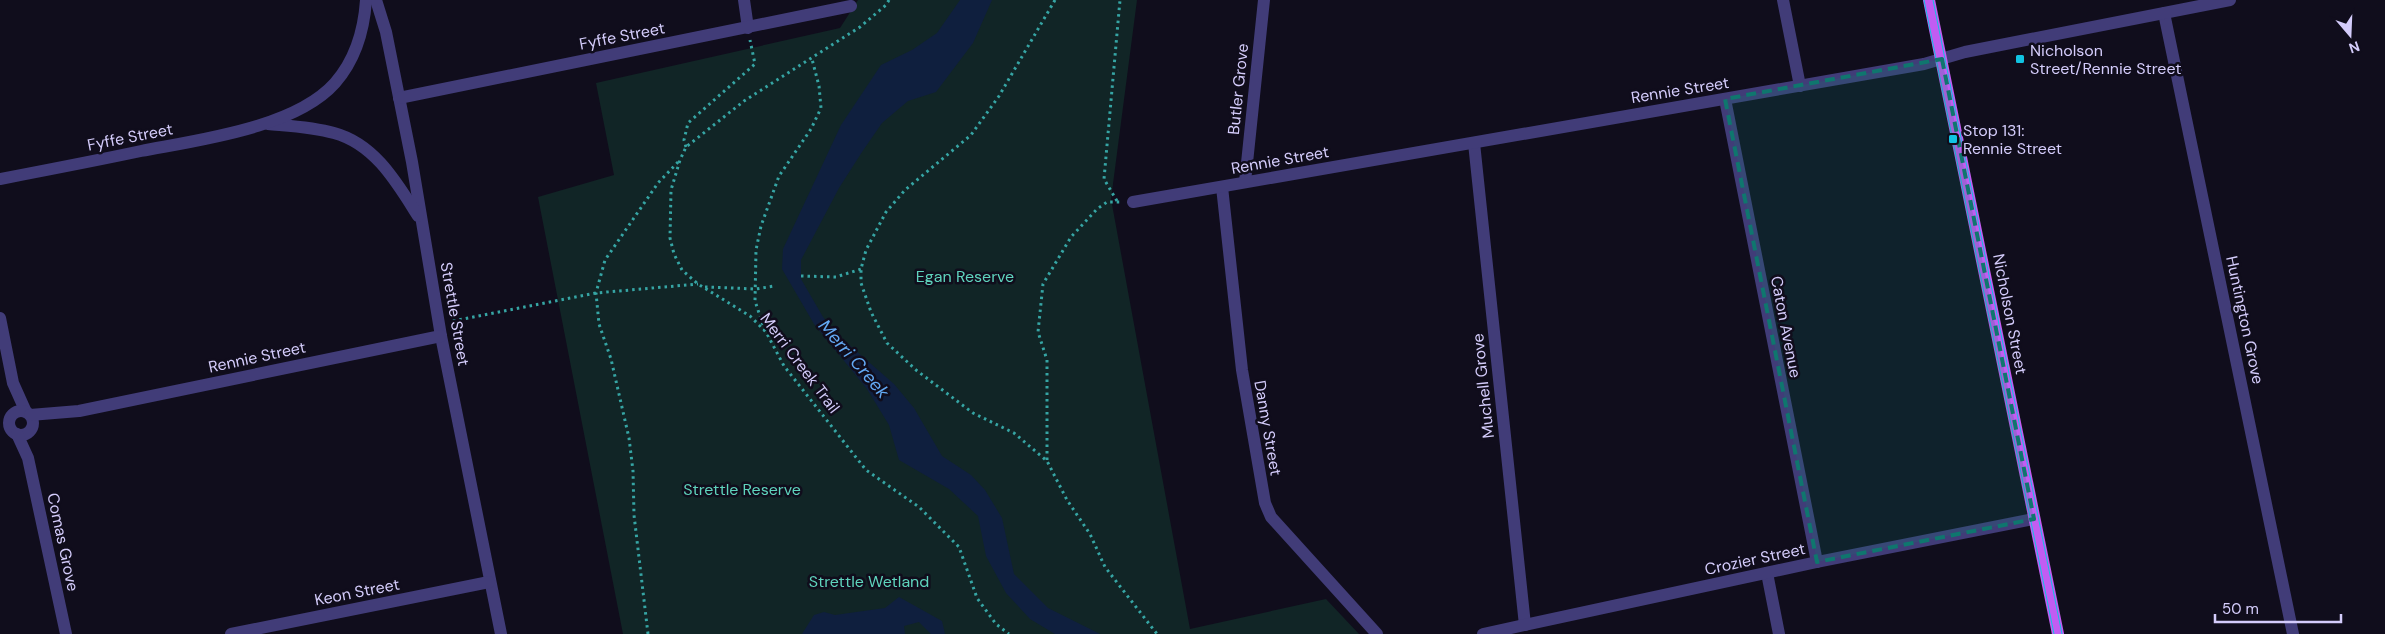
<svg xmlns="http://www.w3.org/2000/svg" width="2385" height="634" font-family="'DM Sans',sans-serif">
<style>
.green{fill:#112526}
.water{fill:#0f1f3e}
.lines{fill:none;stroke-linecap:round;stroke-linejoin:round}
.path{stroke:#36a5a4;stroke-width:3;stroke-dasharray:2.5 4;stroke-linecap:butt}
.minor{stroke:#413c78;stroke-width:12}
.major{stroke:#c25cf2;stroke-width:12}
.tram{stroke:#11c3e2;stroke-width:1}
.marked{fill:#0f766e;fill-opacity:0.2;stroke:#0f766e;stroke-width:4;stroke-dasharray:10 6;stroke-linejoin:round}
.poi-dot{fill:#11c3e2;stroke:#100d1c;stroke-width:2}
.labels{text-anchor:middle;dominant-baseline:central;stroke-width:5;stroke-linejoin:round;paint-order:stroke}
.street-label{font-size:16px;fill:#d4ccfb;stroke:#100d1c}
.poi-label{font-size:16px;fill:#d4ccfb;stroke:#100d1c;text-anchor:start}
.park-label{font-size:16px;fill:#5fd4bd;stroke:#100d1c}
.water-label{font-size:18px;font-style:italic;fill:#63a9f3;stroke:#100d1c}
</style>
<rect width="100%" height="100%" fill="#100d1c"/>
<path class="green" d="M 858,0 L 1137,0 L 1111,199 L 1190,629 L 1326,599 L 1359,634 L 623,634 L 538,197 L 614,175 L 596,83 L 840,28 Z"/>
<g class="water">
<path d="M 960,0 L 992,0 L 973,43 L 936,92 L 908,101 L 882,123 L 862,152 L 839,188 L 801,260 L 801,279 L 823,317 L 839,336 L 894,384 L 914,408 L 942,456 L 971,475 L 985,490 L 1002,518 L 1014,574 L 1048,608 L 1100,634 L 1055,634 L 1030,619 L 1006,593 L 986,556 L 978,516 L 949,489 L 899,460 L 889,425 L 867,389 L 814,324 L 782,269 L 783,249 L 841,125 L 881,65 L 912,50 L 937,33 Z"/>
<path d="M 899,597 L 942,621 L 945,634 L 931,634 L 919,622 L 904,626 L 905,634 L 802,634 L 814,615 L 824,612 L 835,615 L 885,608 Z"/>
</g>
<g class="lines">
<g class="path">
<path d="M 889,0 L 886,5 L 860,27 L 744,101 L 686,147 L 680,160 L 671,190 L 670,238 L 674,254 L 682,270 L 698,284 L 750,316 L 766,332 L 784,366 L 866,470 L 919,507 L 959,547 L 977,598 L 996,624 L 1009,634"/>
<path d="M 1055,0 L 999,96 L 971,135 L 905,190 L 886,212 L 866,250 L 861,269 L 861,283 L 871,312 L 887,343 L 916,370 L 973,413 L 1014,433 L 1047,461 L 1067,500 L 1090,534 L 1105,567 L 1157,634"/>
<path d="M 686,147 L 684,140 L 688,123 L 755,64 L 750,40"/>
<path d="M 1117,201 L 1104,179 L 1120,0"/>
<path d="M 801,276 L 836,277 L 861,269"/>
<path d="M 705,287 L 756,289 L 774,286"/>
<path d="M 453,321 L 596,293 L 698,284"/>
<path d="M 765,331 L 755,301 L 756,250 L 761,226 L 779,176 L 811,129 L 821,108 L 819,86 L 812,59"/>
<path d="M 1047,460 L 1047,360 L 1038,332 L 1043,284 L 1071,237 L 1097,209 L 1107,202 L 1120,202"/>
<path d="M 648,634 L 634,515 L 633,471 L 629,438 L 611,359 L 599,324 L 596,293 L 605,260 L 658,183 L 679,161"/>
</g>
<g class="minor">
<path d="M 376,0 L 386,32 L 412,162 L 441,336 L 501,634"/>
<path d="M 744,0 L 748,28"/>
<path d="M 1783,0 L 1800,86"/>
<path d="M 2164,13 L 2293,634"/>
<path d="M 399,98 L 851,6"/>
<path d="M 1725,99 L 1817,562"/>
<path d="M 268,124 C 290,126 313,127 334,133 C 375,144 397,183 418,216"/>
<path d="M 1474,143 L 1525,625"/>
<path d="M 0,179 C 47,170 94,161 141,151 C 198,140 295,128 335,83 C 355,60 364,30 366,0"/>
<path d="M 1245,182 L 1264,0"/>
<path d="M 1222,187 L 1242,370 L 1265,503 L 1271,517 L 1377,634"/>
<path d="M 1133,202 L 1924,64 L 1965,52 L 2230,0"/>
<path d="M 0,318 L 13,383 L 26,412"/>
<circle cx="21" cy="423" r="12"/>
<path d="M 30,415 L 79,411 L 441,336"/>
<path d="M 17,434 L 28,458 L 66,634"/>
<path d="M 1767,573 L 1779,634"/>
<path d="M 231,634 L 489,582"/>
<path d="M 1483,634 L 1817,562 L 2034,519"/>
</g>
<path class="major" d="M 1929,0 L 2058,634"/>
<g class="tram">
<path d="M 1924,0 L 2054,634"/>
<path d="M 1933,0 L 2062,634"/>
</g>
</g>
<path class="marked" d="M 1942,59 L 2034,519 L 1817,562 L 1725,99 Z"/>
<g class="poi-dot">
<rect x="2015" y="54" width="10" height="10" rx="2.5"/>
<rect x="1948" y="134" width="10" height="10" rx="2.5"/>
</g>
<g class="labels">
<g class="street-label">
<text transform="translate(622 36) rotate(-11)">Fyffe Street</text>
<text transform="translate(1238 89) rotate(-84)">Butler Grove</text>
<text transform="translate(1680 90) rotate(-9)">Rennie Street</text>
<text transform="translate(130 137) rotate(-11)">Fyffe Street</text>
<text transform="translate(1280 160) rotate(-10)">Rennie Street</text>
<text transform="translate(455 314) rotate(80)">Strettle Street</text>
<text transform="translate(2010 314) rotate(79)">Nicholson Street</text>
<text transform="translate(2245 320) rotate(78)">Huntington Grove</text>
<text transform="translate(1786 327) rotate(79)">Caton Avenue</text>
<text transform="translate(257 357) rotate(-12)">Rennie Street</text>
<text transform="translate(800 363) rotate(53)">Merri Creek Trail</text>
<text transform="translate(1483 386) rotate(-96)">Muchell Grove</text>
<text transform="translate(1268 428) rotate(80)">Danny Street</text>
<text transform="translate(63 542) rotate(78)">Comas Grove</text>
<text transform="translate(1755 559) rotate(-12)">Crozier Street</text>
<text transform="translate(357 592) rotate(-11)">Keon Street</text>
</g>
<g class="poi-label">
<text x="2030" y="50">Nicholson<tspan x="2030" dy="18">Street/Rennie Street</tspan></text>
<text x="1963" y="130">Stop 131:<tspan x="1963" dy="18">Rennie Street</tspan></text>
</g>
<g class="park-label">
<text x="965" y="276">Egan Reserve</text>
<text x="742" y="489">Strettle Reserve</text>
<text x="869" y="581">Strettle Wetland</text>
</g>
<g class="water-label">
<text transform="translate(854 359) rotate(49)">Merri Creek</text>
</g>
</g>
<g transform="translate(2350 35) rotate(161)" stroke="#100d1c" stroke-width="4" paint-order="stroke">
<path d="M0-4L9 19L0 12L-9 19Z" fill="#d4ccfb"/>
<text y="-8" font-size="14" font-weight="bold" text-anchor="middle" fill="#d4ccfb">N</text>
</g>
<path d="M2215 614v8h126v-8" fill="none" stroke="#d4ccfb" stroke-width="2.5"/>
<text x="2222" y="614" font-size="15" fill="#d4ccfb" stroke="#100d1c" stroke-width="4" paint-order="stroke">50 m</text>
</svg>
